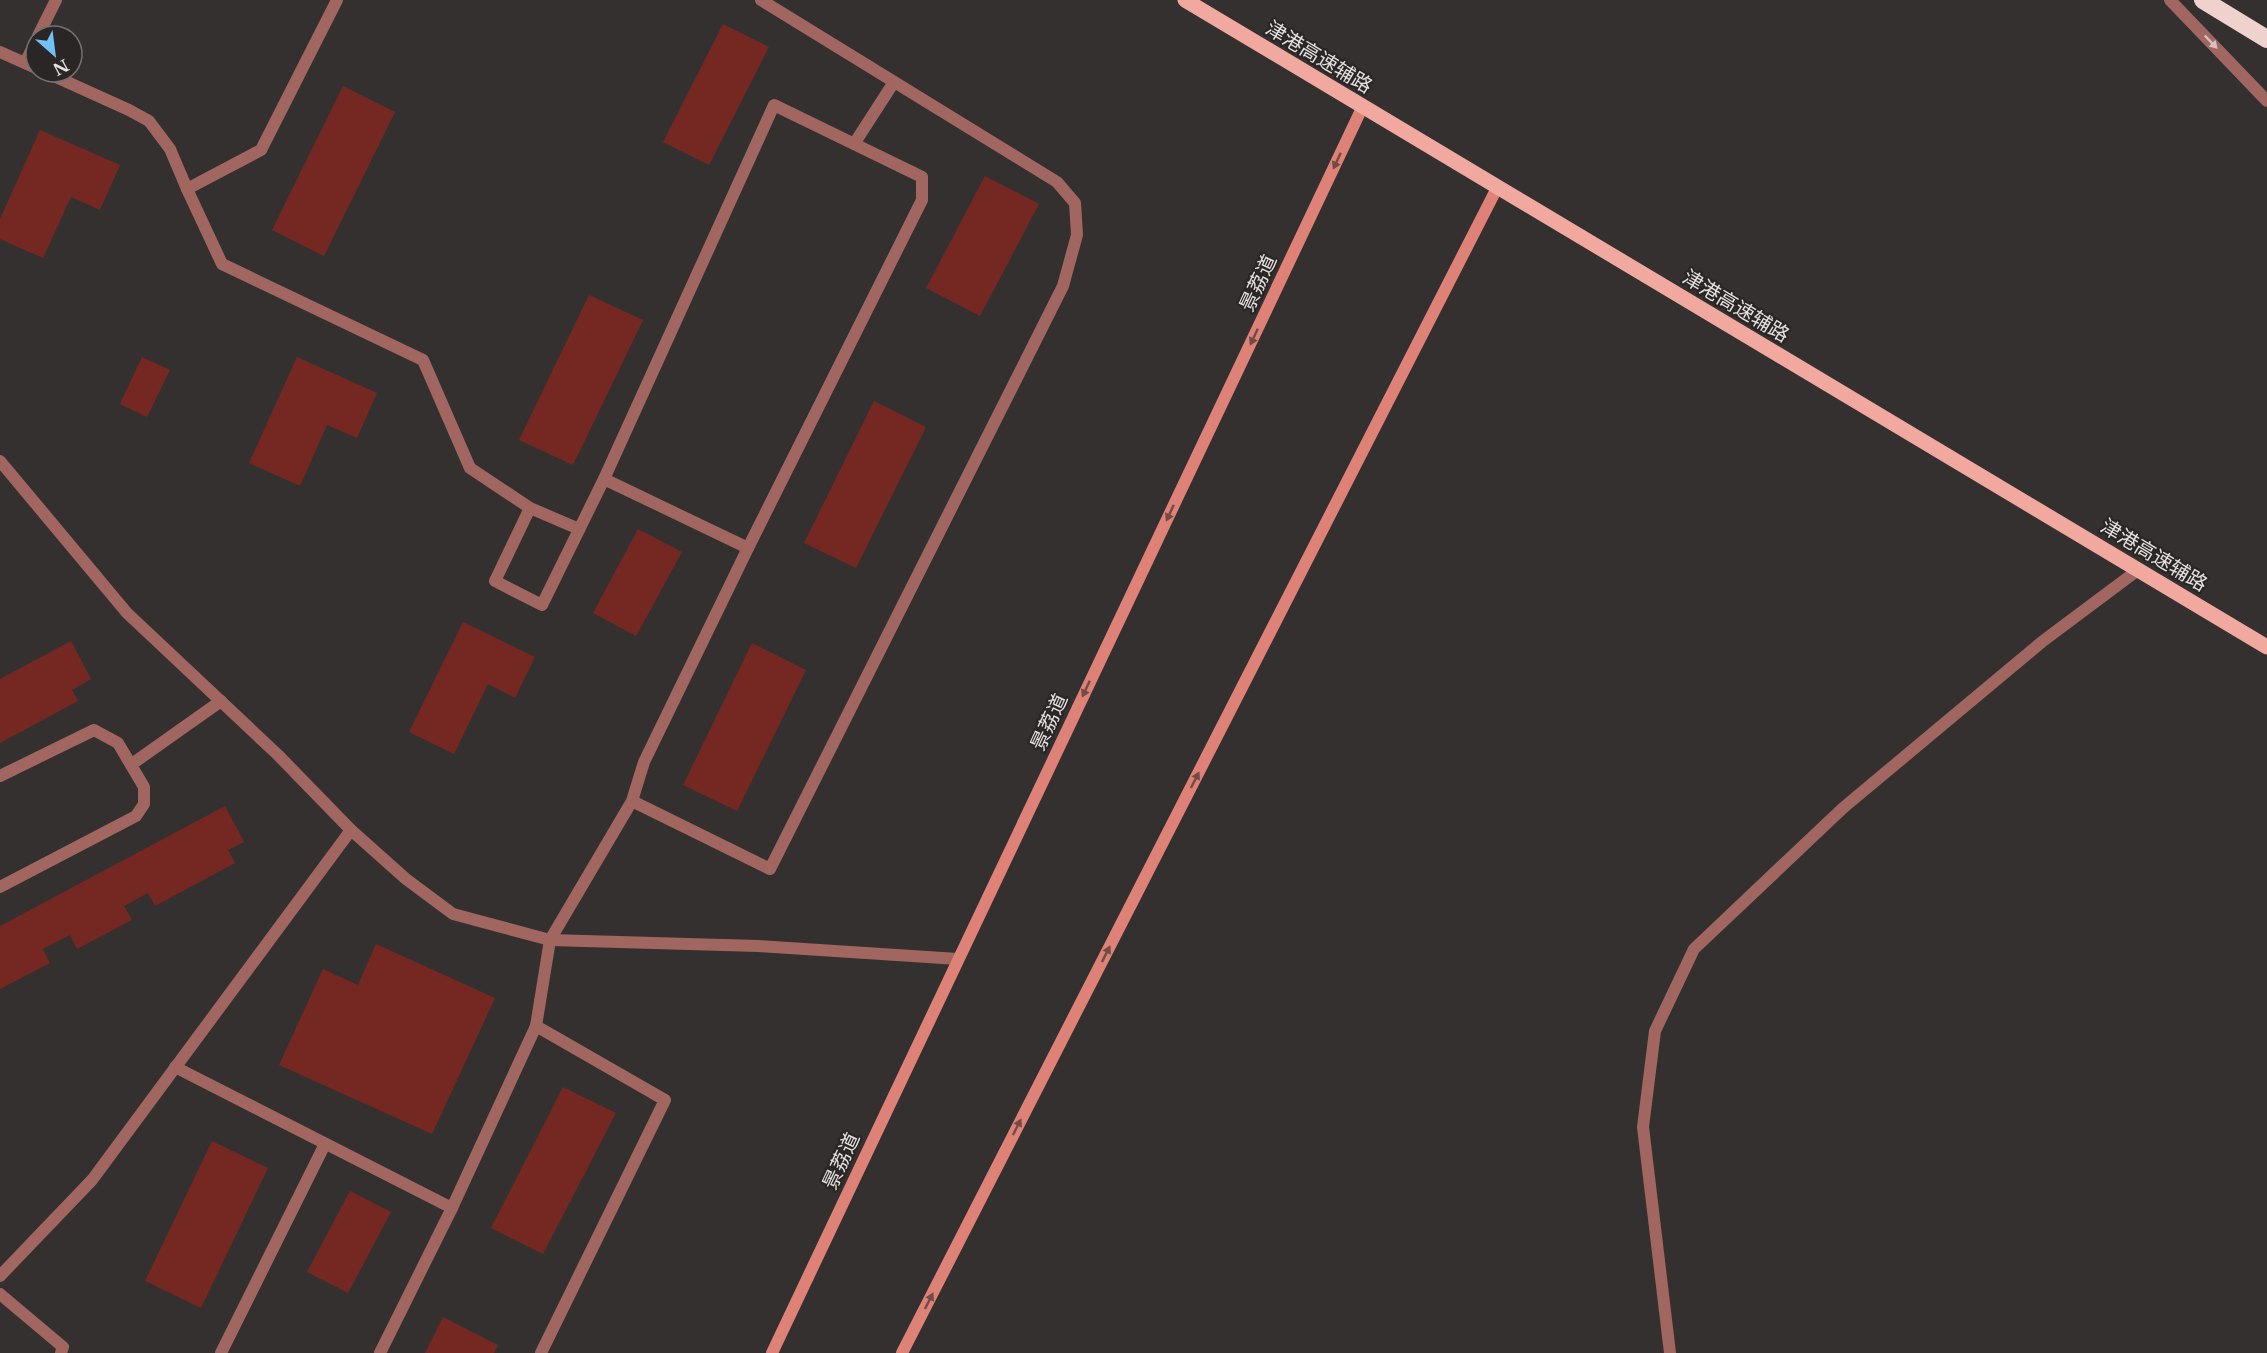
<svg xmlns="http://www.w3.org/2000/svg" width="2267" height="1353" font-family="'Libre Baskerville','Noto Sans SC',serif">
<style>
.building{fill:#752822}
.lines{fill:none;stroke-linecap:round;stroke-linejoin:round}
.service{stroke:#a0665f;stroke-width:12}
.minor{stroke:#a0665f;stroke-width:12}
.secondary{stroke:#de8277;stroke-width:12}
.primary{stroke:#f1a99f;stroke-width:15}
.motorway{stroke:#efd2cd;stroke-width:18}
.oneway{fill:#d3c2c0}
.oneway2{fill:#724b46}
.labels{text-anchor:middle;dominant-baseline:central;stroke-width:4.5;stroke-linejoin:round;paint-order:stroke}
.street-label{font-size:20px;fill:#e4e1e1;stroke:#2a2625}
</style>
<rect width="100%" height="100%" fill="#34302f"/>
<g class="building">
<path d="M 723,24 L 769,47 L 709,165 L 663,142 Z"/>
<path d="M 343,86 L 395,112 L 324,256 L 272,230 Z"/>
<path d="M 40,130 L 120,165 L 100,210 L 71,197 L 43,258 L 0,239 L 0,219 Z"/>
<path d="M 985,176 L 1039,204 L 980,316 L 926,288 Z"/>
<path d="M 589,295 L 643,320 L 573,465 L 519,440 Z"/>
<path d="M 142,357 L 170,370 L 147,417 L 120,404 Z"/>
<path d="M 297,357 L 377,393 L 357,438 L 327,425 L 300,486 L 249,463 Z"/>
<path d="M 874,401 L 926,427 L 856,568 L 804,543 Z"/>
<path d="M 638,529 L 682,552 L 636,636 L 593,613 Z"/>
<path d="M 463,622 L 535,657 L 515,698 L 488,684 L 454,754 L 409,732 Z"/>
<path d="M 71,641 L 91,679 L 72,690 L 78,701 L 0,743 L 0,679 Z"/>
<path d="M 752,643 L 806,670 L 737,811 L 683,785 Z"/>
<path d="M 225,806 L 244,842 L 228,850 L 235,863 L 155,906 L 148,893 L 124,906 L 132,920 L 77,949 L 70,935 L 43,949 L 50,963 L 0,989 L 0,926 Z"/>
<path d="M 376,944 L 495,998 L 432,1134 L 279,1065 L 323,969 L 358,985 Z"/>
<path d="M 563,1087 L 616,1113 L 543,1254 L 491,1228 Z"/>
<path d="M 212,1141 L 268,1168 L 201,1308 L 145,1281 Z"/>
<path d="M 350,1191 L 391,1212 L 348,1293 L 307,1272 Z"/>
<path d="M 443,1317 L 498,1345 L 494,1353 L 425,1353 Z"/>
</g>
<g class="lines">
<g class="service">
<path d="M 337,0 L 261,150 L 187,189 L 222,264 L 423,360 L 470,468 L 530,508 L 579,529"/>
<path d="M 2170,0 L 2267,101"/>
<path d="M 38,36 L 56,0"/>
<path d="M 0,52 L 36,68"/>
<path d="M 25,63 L 36,41"/>
<path d="M 45,72 L 129,110 L 149,121 L 170,149 L 187,189"/>
<path d="M 854,144 L 894,82"/>
<path d="M 0,461 L 127,613 L 278,755 L 351,830 L 406,879 L 453,914 L 550,940 L 758,946 L 958,959"/>
<path d="M 604,479 L 748,548"/>
<path d="M 530,508 L 495,581 L 542,605 L 604,479 L 774,105 L 922,177 L 922,200 L 748,548 L 644,762 L 632,801"/>
<path d="M 132,764 L 221,701"/>
<path d="M 0,776 L 94,730 L 118,743 L 144,787 L 144,804 L 136,816 L 0,887"/>
<path d="M 536,1026 L 665,1100 L 541,1353"/>
<path d="M 175,1067 L 452,1208"/>
<path d="M 0,1276 L 92,1180 L 351,830"/>
<path d="M 0,1294 L 63,1347 L 61,1353"/>
<path d="M 221,1353 L 325,1144"/>
<path d="M 380,1353 L 452,1208 L 536,1026 L 550,940 L 632,801 L 770,869 L 1063,286 L 1077,235 L 1075,203 L 1057,182 L 761,0"/>
</g>
<path class="minor" d="M 1670,1353 L 1643,1127 L 1655,1031 L 1694,949 L 1843,808 L 2043,641 L 2138,570"/>
<g class="secondary">
<path d="M 772,1353 L 1362,108"/>
<path d="M 902,1353 L 1497,188"/>
</g>
<path class="primary" d="M 1185,0 L 2267,647"/>
<path class="motorway" d="M 2203,0 L 2267,39"/>
</g>
<defs><path id="oneway-solid" d="M-6-.8H1V-3.2L6.5 0L1 3.2V.8H-6Z" transform="scale(1.5)"/></defs>
<use class="oneway" href="#oneway-solid" transform="translate(2211 42) rotate(46)"/>
<g class="oneway2">
<use href="#oneway-solid" transform="translate(1337 161) rotate(115)"/>
<use href="#oneway-solid" transform="translate(1254 337) rotate(115)"/>
<use href="#oneway-solid" transform="translate(1170 513) rotate(115)"/>
<use href="#oneway-solid" transform="translate(1086 689) rotate(115)"/>
<use href="#oneway-solid" transform="translate(1195 780) rotate(-63)"/>
<use href="#oneway-solid" transform="translate(1106 954) rotate(-63)"/>
<use href="#oneway-solid" transform="translate(1017 1127) rotate(-63)"/>
<use href="#oneway-solid" transform="translate(929 1301) rotate(-63)"/>
</g>
<g class="labels">
<g class="street-label">
<text transform="translate(1319 57) rotate(31)">津港高速辅路</text>
<text transform="translate(1258 283) rotate(-65)">景荔道</text>
<text transform="translate(1736 306) rotate(31)">津港高速辅路</text>
<text transform="translate(2154 555) rotate(31)">津港高速辅路</text>
<text transform="translate(1049 722) rotate(-65)">景荔道</text>
<text transform="translate(841 1161) rotate(-65)">景荔道</text>
</g>
</g>
<g transform="translate(54 54) rotate(152)"><circle r="28" fill="#2a2625" stroke="#747170" stroke-width="1.5"/>
<path d="M0-4.5L10 22L0 15L-10 22Z" fill="#70c1f4"/>
<text y="-9" font-size="16" font-weight="bold" text-anchor="middle" fill="#e4e1e1">N</text>
</g>
</svg>
